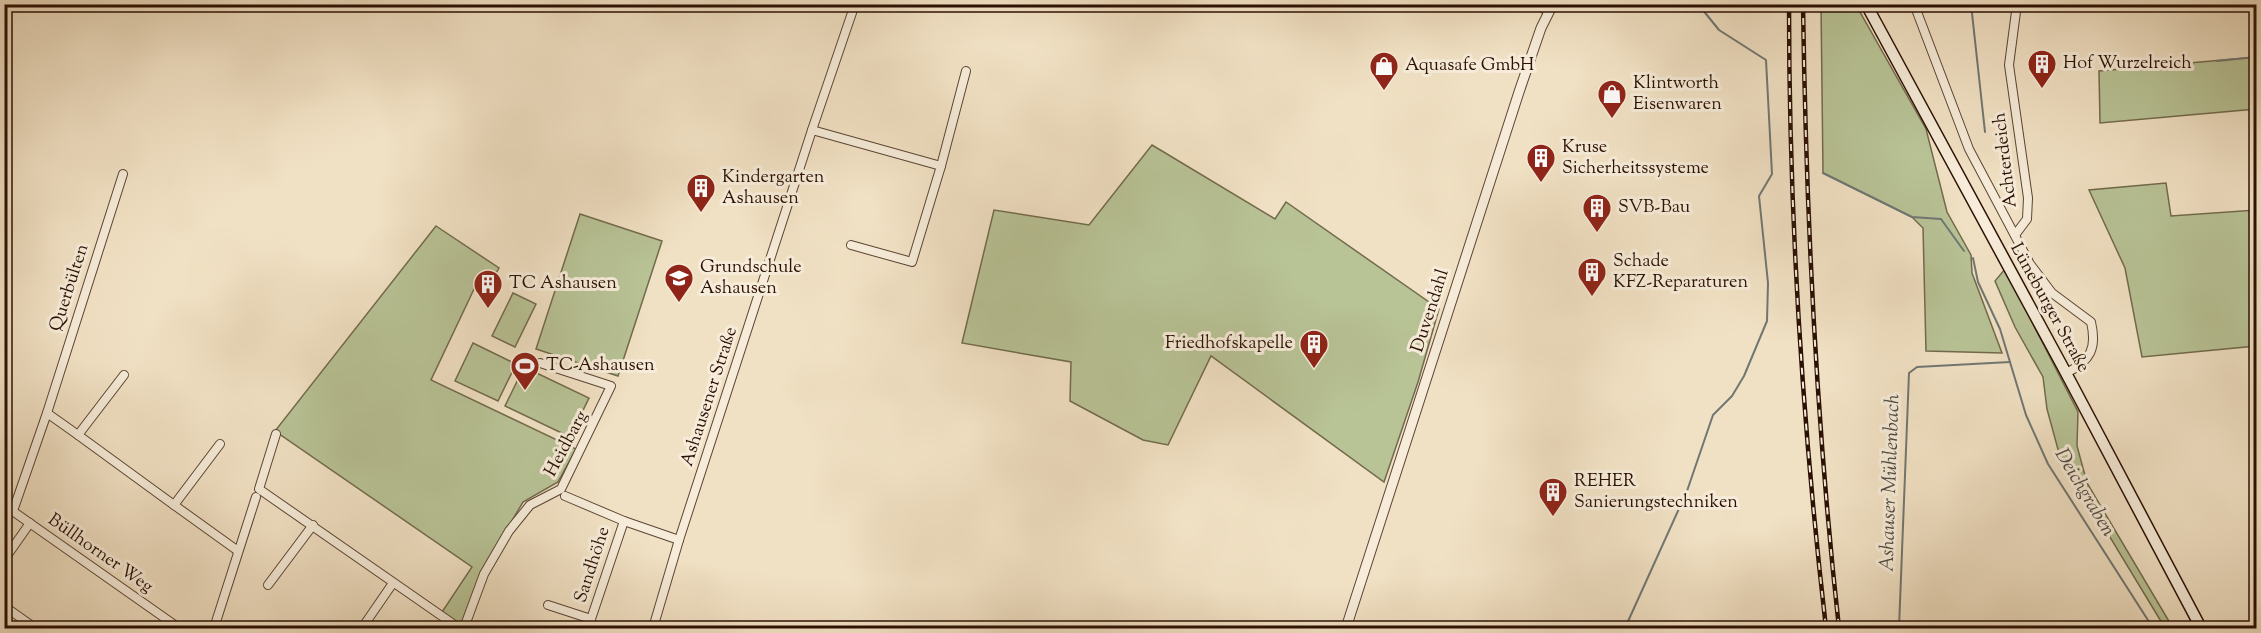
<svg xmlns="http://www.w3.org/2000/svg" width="2261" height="633" font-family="'Sorts Mill Goudy',serif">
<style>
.green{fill:#b8c396;stroke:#726a4c;stroke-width:1.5}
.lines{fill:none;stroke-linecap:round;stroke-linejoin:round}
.stream{stroke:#707773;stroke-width:2}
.minor-casing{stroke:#5c4433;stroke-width:10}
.tertiary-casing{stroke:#5c4433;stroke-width:11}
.secondary-casing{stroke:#2b1003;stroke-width:13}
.minor{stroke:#f6ecd9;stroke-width:8}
.tertiary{stroke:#f6ecd9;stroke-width:9}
.secondary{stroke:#f6ecd9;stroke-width:10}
.rail-casing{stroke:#2b1003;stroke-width:4.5}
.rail{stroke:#f6ecd9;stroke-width:2;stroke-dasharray:7;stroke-linecap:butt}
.labels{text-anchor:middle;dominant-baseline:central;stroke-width:6;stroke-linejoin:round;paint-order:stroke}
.poi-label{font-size:18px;fill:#2b1003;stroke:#f6ecd9;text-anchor:start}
.street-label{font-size:18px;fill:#2b1003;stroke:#f6ecd9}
.water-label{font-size:20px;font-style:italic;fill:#534c44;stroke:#f6ecd9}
</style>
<rect width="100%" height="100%" fill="#f1e1c4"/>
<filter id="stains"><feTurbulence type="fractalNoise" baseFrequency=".00333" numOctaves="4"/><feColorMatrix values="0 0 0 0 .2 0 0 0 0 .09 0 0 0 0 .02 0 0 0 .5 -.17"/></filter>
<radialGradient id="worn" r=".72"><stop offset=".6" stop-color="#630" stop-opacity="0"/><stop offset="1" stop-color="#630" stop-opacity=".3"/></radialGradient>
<g class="green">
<path d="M 1821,5 L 1856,5 L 1926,129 L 1947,212 L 1971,255 L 1972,273 L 2002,353 L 1926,351 L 1923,228 L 1912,217 L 1823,173 Z"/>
<path d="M 2256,57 L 2256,109 L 2100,123 L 2099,71 Z"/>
<path d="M 1152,145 L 1275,219 L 1286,202 L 1439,309 L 1418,382 L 1384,482 L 1211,356 L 1168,445 L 1143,440 L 1070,401 L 1071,362 L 962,343 L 994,210 L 1089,225 Z"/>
<path d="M 2166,183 L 2171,216 L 2256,210 L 2256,346 L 2142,357 L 2125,268 L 2089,190 Z"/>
<path d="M 580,214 L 662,241 L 618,376 L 536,349 Z"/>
<path d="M 436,226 L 499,268 L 495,275 L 475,287 L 431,380 L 576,449 L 558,482 L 523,502 L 481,573 L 463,622 L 460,624 L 442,612 L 472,567 L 275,431 Z"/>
<path d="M 2005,269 L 2078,412 L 2077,446 L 2087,483 L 2173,628 L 2165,628 L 2059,453 L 2047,409 L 2043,377 L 2015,327 L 1995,281 Z"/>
<path d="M 513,293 L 536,304 L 515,347 L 492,336 Z"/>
<path d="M 473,343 L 516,364 L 498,401 L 455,381 Z"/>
<path d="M 524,367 L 589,398 L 570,437 L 505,406 Z"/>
</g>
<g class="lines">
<g class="stream">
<path d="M 1971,4 L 1985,132"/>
<path d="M 2217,61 L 2256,57"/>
<path d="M 1823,173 L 1912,217 L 1941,219 L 1964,251"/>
<path d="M 1973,258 L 1978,282 L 2000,329 L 2026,415 L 2048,464 L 2153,628"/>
<path d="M 1625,628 L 1687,491 L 1713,415 L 1732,396 L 1744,376 L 1767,321 L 1768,283 L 1759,196 L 1772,174 L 1766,60 L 1719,30 L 1698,4"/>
<path d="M 1899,628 L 1909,373 L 1917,367 L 2010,362"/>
</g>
<g class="minor-casing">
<g id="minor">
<path d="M 1538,4 L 1548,12"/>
<path d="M 1914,4 L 1969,149 L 2030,264 L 2052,293 L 2091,322 C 2097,348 2091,361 2066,373"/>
<path d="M 812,130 L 941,166 L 966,71"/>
<path d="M 2015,235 L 2027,219 L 2028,198 L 2009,65 L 2017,4"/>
<path d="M 851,245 L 912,262 L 941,166"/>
<path d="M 47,413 L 78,435 L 124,375"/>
<path d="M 276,434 L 259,489 L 459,628"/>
<path d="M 78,435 L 174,505"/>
<path d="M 220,444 L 174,505 L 238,551"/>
<path d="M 565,496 L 624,521 L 679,540"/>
<path d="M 4,505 L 179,628"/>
<path d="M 13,511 L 47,413 L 123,174"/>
<path d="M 4,560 L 30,523"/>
<path d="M 268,585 L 313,525"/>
<path d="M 548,605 L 591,619"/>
<path d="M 4,606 L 35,628"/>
<path d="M 214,628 L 256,497"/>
<path d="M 362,628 L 393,583"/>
<path d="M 464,628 L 484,574 L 509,531 L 530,505 L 561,489 L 611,386 L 540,363"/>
<path d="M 588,628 L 624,521"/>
<path d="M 653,628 L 679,540 L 812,130 L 855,4"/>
</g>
</g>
<g class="tertiary-casing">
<path id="tertiary" d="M 1346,628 L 1519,92 L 1541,28 L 1553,4"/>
</g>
<g class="secondary-casing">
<path id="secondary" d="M 1866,4 L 2066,373 L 2201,628"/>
</g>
<use href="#minor" class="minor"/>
<use href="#tertiary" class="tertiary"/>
<use href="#secondary" class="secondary"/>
<g class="rail-casing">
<g id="rail">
<path d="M 1789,4 C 1789,213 1802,421 1826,628"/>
<path d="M 1803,4 C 1806,213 1816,422 1839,628"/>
</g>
</g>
<use href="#rail" class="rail"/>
</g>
<defs>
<g id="building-pin" transform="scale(1.5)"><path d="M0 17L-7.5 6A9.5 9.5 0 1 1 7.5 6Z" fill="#8f2418" stroke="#f6ecd9"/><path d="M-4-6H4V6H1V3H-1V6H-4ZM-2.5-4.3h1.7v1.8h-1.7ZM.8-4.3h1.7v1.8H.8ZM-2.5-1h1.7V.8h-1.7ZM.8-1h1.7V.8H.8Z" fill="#fff"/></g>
<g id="shop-pin" transform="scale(1.5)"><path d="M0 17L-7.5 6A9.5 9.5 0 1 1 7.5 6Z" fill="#8f2418" stroke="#f6ecd9"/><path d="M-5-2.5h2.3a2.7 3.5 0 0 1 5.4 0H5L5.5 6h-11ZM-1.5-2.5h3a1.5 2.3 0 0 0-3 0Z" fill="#fff"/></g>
<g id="school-pin" transform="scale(1.5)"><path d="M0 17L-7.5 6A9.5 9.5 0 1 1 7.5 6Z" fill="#8f2418" stroke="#f6ecd9"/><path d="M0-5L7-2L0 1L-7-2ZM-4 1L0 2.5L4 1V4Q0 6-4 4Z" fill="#fff"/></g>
<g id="stadium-pin" transform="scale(1.5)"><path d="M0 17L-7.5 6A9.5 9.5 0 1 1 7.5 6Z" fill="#8f2418" stroke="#f6ecd9"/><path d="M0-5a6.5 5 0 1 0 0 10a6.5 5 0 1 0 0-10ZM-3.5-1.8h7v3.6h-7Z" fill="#fff"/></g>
</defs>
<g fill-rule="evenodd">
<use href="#building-pin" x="2042" y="64"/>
<use href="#shop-pin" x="1384" y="66"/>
<use href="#shop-pin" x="1612" y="94"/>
<use href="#building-pin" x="1541" y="158"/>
<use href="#building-pin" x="701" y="188"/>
<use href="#building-pin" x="1597" y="208"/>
<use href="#building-pin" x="1592" y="272"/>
<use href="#school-pin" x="679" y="278"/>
<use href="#building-pin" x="488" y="284"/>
<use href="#building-pin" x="1314" y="344"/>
<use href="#stadium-pin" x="525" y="366"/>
<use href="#building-pin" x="1553" y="492"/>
</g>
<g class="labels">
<g class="poi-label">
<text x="2063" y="64">Hof Wurzelreich</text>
<text x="1405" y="66">Aquasafe GmbH</text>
<text x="1633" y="84">Klintworth<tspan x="1633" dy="21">Eisenwaren</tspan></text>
<text x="1562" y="148">Kruse<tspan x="1562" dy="21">Sicherheitssysteme</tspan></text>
<text x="722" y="178">Kindergarten<tspan x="722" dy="21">Ashausen</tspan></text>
<text x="1618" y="208">SVB-Bau</text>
<text x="1613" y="262">Schade<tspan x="1613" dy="21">KFZ-Reparaturen</tspan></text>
<text x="700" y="268">Grundschule<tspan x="700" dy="21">Ashausen</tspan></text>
<text x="509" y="284">TC Ashausen</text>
<text x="1293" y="344" text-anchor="end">Friedhofskapelle</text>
<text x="546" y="366">TC-Ashausen</text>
<text x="1574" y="482">REHER<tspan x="1574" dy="21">Sanierungstechniken</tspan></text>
</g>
<g class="street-label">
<text transform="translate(2006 160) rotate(-97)">Achterdeich</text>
<text transform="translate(70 288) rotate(-72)">Querbülten</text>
<text transform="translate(2049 308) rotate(61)">Lüneburger Straße</text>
<text transform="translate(1431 311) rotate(-72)">Duvendahl</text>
<text transform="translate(710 397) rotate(-72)">Ashausener Straße</text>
<text transform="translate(567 444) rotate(-62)">Heidbarg</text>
<text transform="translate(100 554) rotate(35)">Büllhorner Weg</text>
<text transform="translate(593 565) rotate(-72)">Sandhöhe</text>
</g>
<g class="water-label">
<text transform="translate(1891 483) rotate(-88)">Ashauser Mühlenbach</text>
<text transform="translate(2084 493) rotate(59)">Deichgraben</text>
</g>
</g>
<rect width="2261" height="633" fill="none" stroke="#f1e1c4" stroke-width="24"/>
<rect x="6" y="6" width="2249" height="621" fill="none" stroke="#2b1003" stroke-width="3"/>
<rect x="12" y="12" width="2237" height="609" fill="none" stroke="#2b1003" stroke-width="1.5"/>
<rect width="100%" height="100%" filter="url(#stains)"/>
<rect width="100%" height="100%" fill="url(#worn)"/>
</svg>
